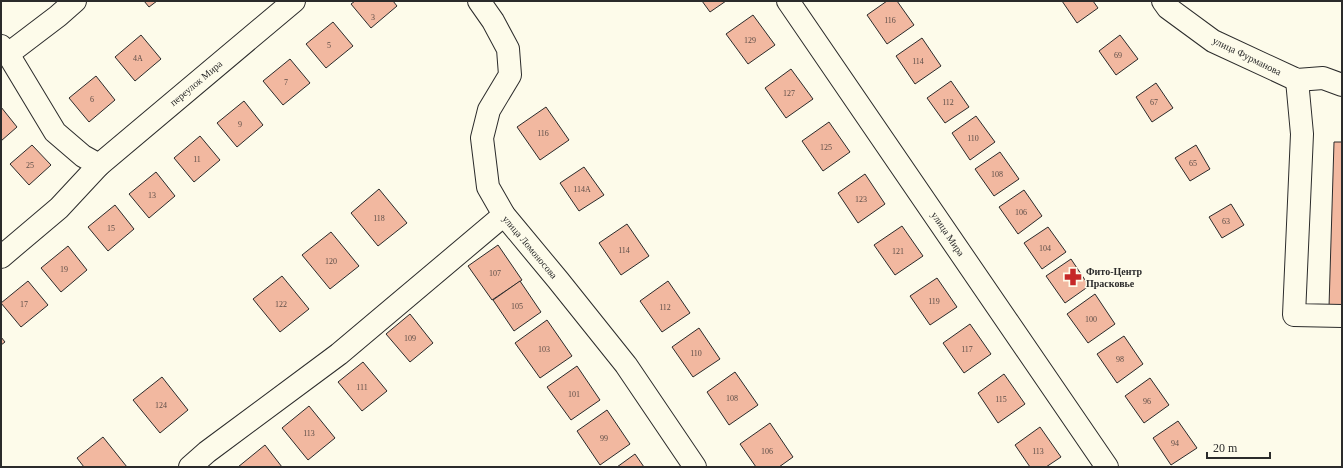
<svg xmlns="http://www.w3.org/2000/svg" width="1343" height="468" font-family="Georgia,serif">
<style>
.building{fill:#f2b8a0;stroke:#2b2b2b}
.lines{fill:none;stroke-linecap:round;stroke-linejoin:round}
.minor-casing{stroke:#2b2b2b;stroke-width:24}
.major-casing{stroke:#2b2b2b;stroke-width:24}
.minor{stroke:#fdfbea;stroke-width:22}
.major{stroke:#fdfbea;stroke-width:22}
.labels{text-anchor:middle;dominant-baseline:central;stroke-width:3;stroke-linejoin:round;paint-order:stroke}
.number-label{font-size:8px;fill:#5d4e48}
.street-label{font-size:10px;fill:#2b2b2b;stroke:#fdfbea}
.poi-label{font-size:10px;font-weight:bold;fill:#2b2b2b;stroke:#fdfbea;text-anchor:start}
</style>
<rect width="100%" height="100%" fill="#fdfbea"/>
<g class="building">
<path d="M 144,1 L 157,1 L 149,7 Z"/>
<path d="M 355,1 L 393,1 L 397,6 L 371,28 L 351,4 Z"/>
<path d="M 702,1 L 726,1 L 710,12 Z"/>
<path d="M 887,1 L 897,1 L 914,25 L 887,44 L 867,15 Z"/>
<path d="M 1062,1 L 1093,1 L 1098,8 L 1077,23 Z"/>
<path d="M 753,15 L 775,45 L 748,64 L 726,34 Z"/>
<path d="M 333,22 L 353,46 L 326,68 L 306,44 Z"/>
<path d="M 141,35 L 161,59 L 135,81 L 115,57 Z"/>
<path d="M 1120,35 L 1138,59 L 1116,75 L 1099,51 Z"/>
<path d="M 922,38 L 941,66 L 915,84 L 896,56 Z"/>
<path d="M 290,59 L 310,83 L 283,105 L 263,81 Z"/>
<path d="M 791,69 L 813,99 L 786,118 L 765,88 Z"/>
<path d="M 96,76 L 115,100 L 89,122 L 69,98 Z"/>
<path d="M 951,81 L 969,107 L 945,123 L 927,98 Z"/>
<path d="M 1156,83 L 1173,108 L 1152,122 L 1136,97 Z"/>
<path d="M 244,101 L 263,125 L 237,147 L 217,123 Z"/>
<path d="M 1,107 L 17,127 L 1,141 Z"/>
<path d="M 546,107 L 569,140 L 540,160 L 517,127 Z"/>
<path d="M 976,116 L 995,142 L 970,160 L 952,133 Z"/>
<path d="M 829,122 L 850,152 L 823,171 L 802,141 Z"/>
<path d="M 200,136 L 220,160 L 194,182 L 174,158 Z"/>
<path d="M 1334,142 L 1342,142 L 1342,308 L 1329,307 Z"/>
<path d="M 32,145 L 51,165 L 29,185 L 10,164 Z"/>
<path d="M 1196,145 L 1210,169 L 1190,181 L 1175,158 Z"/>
<path d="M 1000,152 L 1019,179 L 994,196 L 975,169 Z"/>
<path d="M 584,167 L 604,195 L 579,211 L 560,183 Z"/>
<path d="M 156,172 L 175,196 L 149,218 L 129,194 Z"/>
<path d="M 865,174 L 885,204 L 858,223 L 838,193 Z"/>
<path d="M 379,189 L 407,223 L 378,246 L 351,213 Z"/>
<path d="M 1024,190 L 1042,216 L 1018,234 L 999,207 Z"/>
<path d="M 1231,204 L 1244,225 L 1222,238 L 1209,217 Z"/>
<path d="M 115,205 L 134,229 L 108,251 L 88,227 Z"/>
<path d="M 627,224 L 649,256 L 621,275 L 599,243 Z"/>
<path d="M 902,226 L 923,256 L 895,275 L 874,245 Z"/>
<path d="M 1048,227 L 1066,252 L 1042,269 L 1024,243 Z"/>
<path d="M 331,232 L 359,266 L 330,289 L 302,255 Z"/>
<path d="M 498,245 L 522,280 L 492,300 L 468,266 Z"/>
<path d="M 68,246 L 87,270 L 61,292 L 41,268 Z"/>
<path d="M 1071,259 L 1089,286 L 1065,303 L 1046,276 Z"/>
<path d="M 282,276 L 309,309 L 280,332 L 253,299 Z"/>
<path d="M 937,278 L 957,307 L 930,325 L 910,296 Z"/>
<path d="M 28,281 L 48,305 L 21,327 L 1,303 Z"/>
<path d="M 520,281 L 541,312 L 514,331 L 493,300 Z"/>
<path d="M 668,281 L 690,313 L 662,332 L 640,301 Z"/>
<path d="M 1095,294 L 1115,324 L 1088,343 L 1067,314 Z"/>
<path d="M 410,314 L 433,343 L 410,362 L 386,334 Z"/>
<path d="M 547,320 L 572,356 L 540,378 L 515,343 Z"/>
<path d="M 970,324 L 991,354 L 964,373 L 943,343 Z"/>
<path d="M 699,328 L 720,359 L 693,377 L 672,347 Z"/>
<path d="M 1124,336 L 1143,364 L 1117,383 L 1097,354 Z"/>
<path d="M 1,337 L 5,342 L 1,345 Z"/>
<path d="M 363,362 L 387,391 L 362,411 L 338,382 Z"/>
<path d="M 577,366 L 600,400 L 571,420 L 547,387 Z"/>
<path d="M 735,372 L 758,405 L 729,425 L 707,392 Z"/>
<path d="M 1004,374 L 1025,404 L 998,423 L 978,393 Z"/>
<path d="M 162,377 L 188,410 L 160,433 L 133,400 Z"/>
<path d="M 1150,378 L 1169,405 L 1144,423 L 1125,396 Z"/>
<path d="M 309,406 L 335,438 L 308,460 L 282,428 Z"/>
<path d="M 607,410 L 630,444 L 600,465 L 577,431 Z"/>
<path d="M 1178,421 L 1197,448 L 1171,465 L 1153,438 Z"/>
<path d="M 770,423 L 793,457 L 779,467 L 756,467 L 740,444 Z"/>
<path d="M 1040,427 L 1061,457 L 1046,467 L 1030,467 L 1015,445 Z"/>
<path d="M 103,437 L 127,467 L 84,467 L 77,458 Z"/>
<path d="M 265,445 L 282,467 L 238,467 Z"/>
<path d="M 635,454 L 644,467 L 617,467 Z"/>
</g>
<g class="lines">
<g class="minor-casing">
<g id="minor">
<path d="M 479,1 L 493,21 L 508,49 L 510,75 L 489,110 L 482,138 L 488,187 L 504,215 L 558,280 L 626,365 L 695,467"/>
<path d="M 1163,1 L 1168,8 L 1213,41 L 1297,80 L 1323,78 L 1342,85"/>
<path d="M 1,46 L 8,54 L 55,132 L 83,156 L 99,165"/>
<path d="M 8,54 L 58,16 L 75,1"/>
<path d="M 1297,80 L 1302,134 L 1294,315 L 1342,316"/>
<path d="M 1,257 L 59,208 L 99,165 L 294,1"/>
<path d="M 190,467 L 207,452 L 339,354 L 504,215"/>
</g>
</g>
<g class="major-casing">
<path id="major" d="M 788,1 L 1107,467"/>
</g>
<use href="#minor" class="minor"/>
<use href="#major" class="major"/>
</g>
<defs>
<g id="pharmacy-bare" transform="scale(1.38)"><path d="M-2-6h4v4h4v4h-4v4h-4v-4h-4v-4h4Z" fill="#c62828" stroke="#fdfbea" stroke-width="2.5" paint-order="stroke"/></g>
</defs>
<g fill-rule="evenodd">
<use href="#pharmacy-bare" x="1073" y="277"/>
</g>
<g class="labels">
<g class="number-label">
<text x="373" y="17">3</text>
<text x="890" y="20">116</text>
<text x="750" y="40">129</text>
<text x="329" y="45">5</text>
<text x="1118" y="55">69</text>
<text x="138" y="58">4А</text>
<text x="918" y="61">114</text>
<text x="286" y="82">7</text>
<text x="789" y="93">127</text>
<text x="92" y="99">6</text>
<text x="948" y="102">112</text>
<text x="1154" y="102">67</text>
<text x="240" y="124">9</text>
<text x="543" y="133">116</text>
<text x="973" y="138">110</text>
<text x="826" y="147">125</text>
<text x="197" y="159">11</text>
<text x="1193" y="163">65</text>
<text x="30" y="165">25</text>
<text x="997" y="174">108</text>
<text x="582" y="189">114А</text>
<text x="152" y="195">13</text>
<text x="861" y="199">123</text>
<text x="1021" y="212">106</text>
<text x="379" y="218">118</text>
<text x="1226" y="221">63</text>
<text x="111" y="228">15</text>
<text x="1045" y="248">104</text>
<text x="624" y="250">114</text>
<text x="898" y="251">121</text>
<text x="331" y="261">120</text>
<text x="64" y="269">19</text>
<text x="495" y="273">107</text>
<text x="934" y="301">119</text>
<text x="24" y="304">17</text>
<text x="281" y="304">122</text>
<text x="517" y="306">105</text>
<text x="665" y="307">112</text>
<text x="1091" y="319">100</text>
<text x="410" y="338">109</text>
<text x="544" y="349">103</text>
<text x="967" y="349">117</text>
<text x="696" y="353">110</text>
<text x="1120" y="359">98</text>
<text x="362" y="387">111</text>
<text x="574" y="394">101</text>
<text x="732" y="398">108</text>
<text x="1001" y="399">115</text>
<text x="1147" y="401">96</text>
<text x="161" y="405">124</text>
<text x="309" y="433">113</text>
<text x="604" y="438">99</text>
<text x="1175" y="443">94</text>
<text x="767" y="451">106</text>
<text x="1038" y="451">113</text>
</g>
<g class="street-label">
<text transform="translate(1247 56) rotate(26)">улица Фурманова</text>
<text transform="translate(196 83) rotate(-40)">переулок Мира</text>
<text transform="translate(948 234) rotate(56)">улица Мира</text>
<text transform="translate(530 247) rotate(50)">улица Ломоносова</text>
</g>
<g class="poi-label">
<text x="1086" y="271">Фито-Центр<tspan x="1086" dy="12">Прасковье</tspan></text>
</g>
</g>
<rect width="1343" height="468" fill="none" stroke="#2b2b2b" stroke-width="4"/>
<path d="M1207 452v6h63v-6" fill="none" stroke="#2b2b2b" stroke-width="2"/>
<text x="1213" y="452" font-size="12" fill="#2b2b2b" stroke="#fdfbea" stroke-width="3" paint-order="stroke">20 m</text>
</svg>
